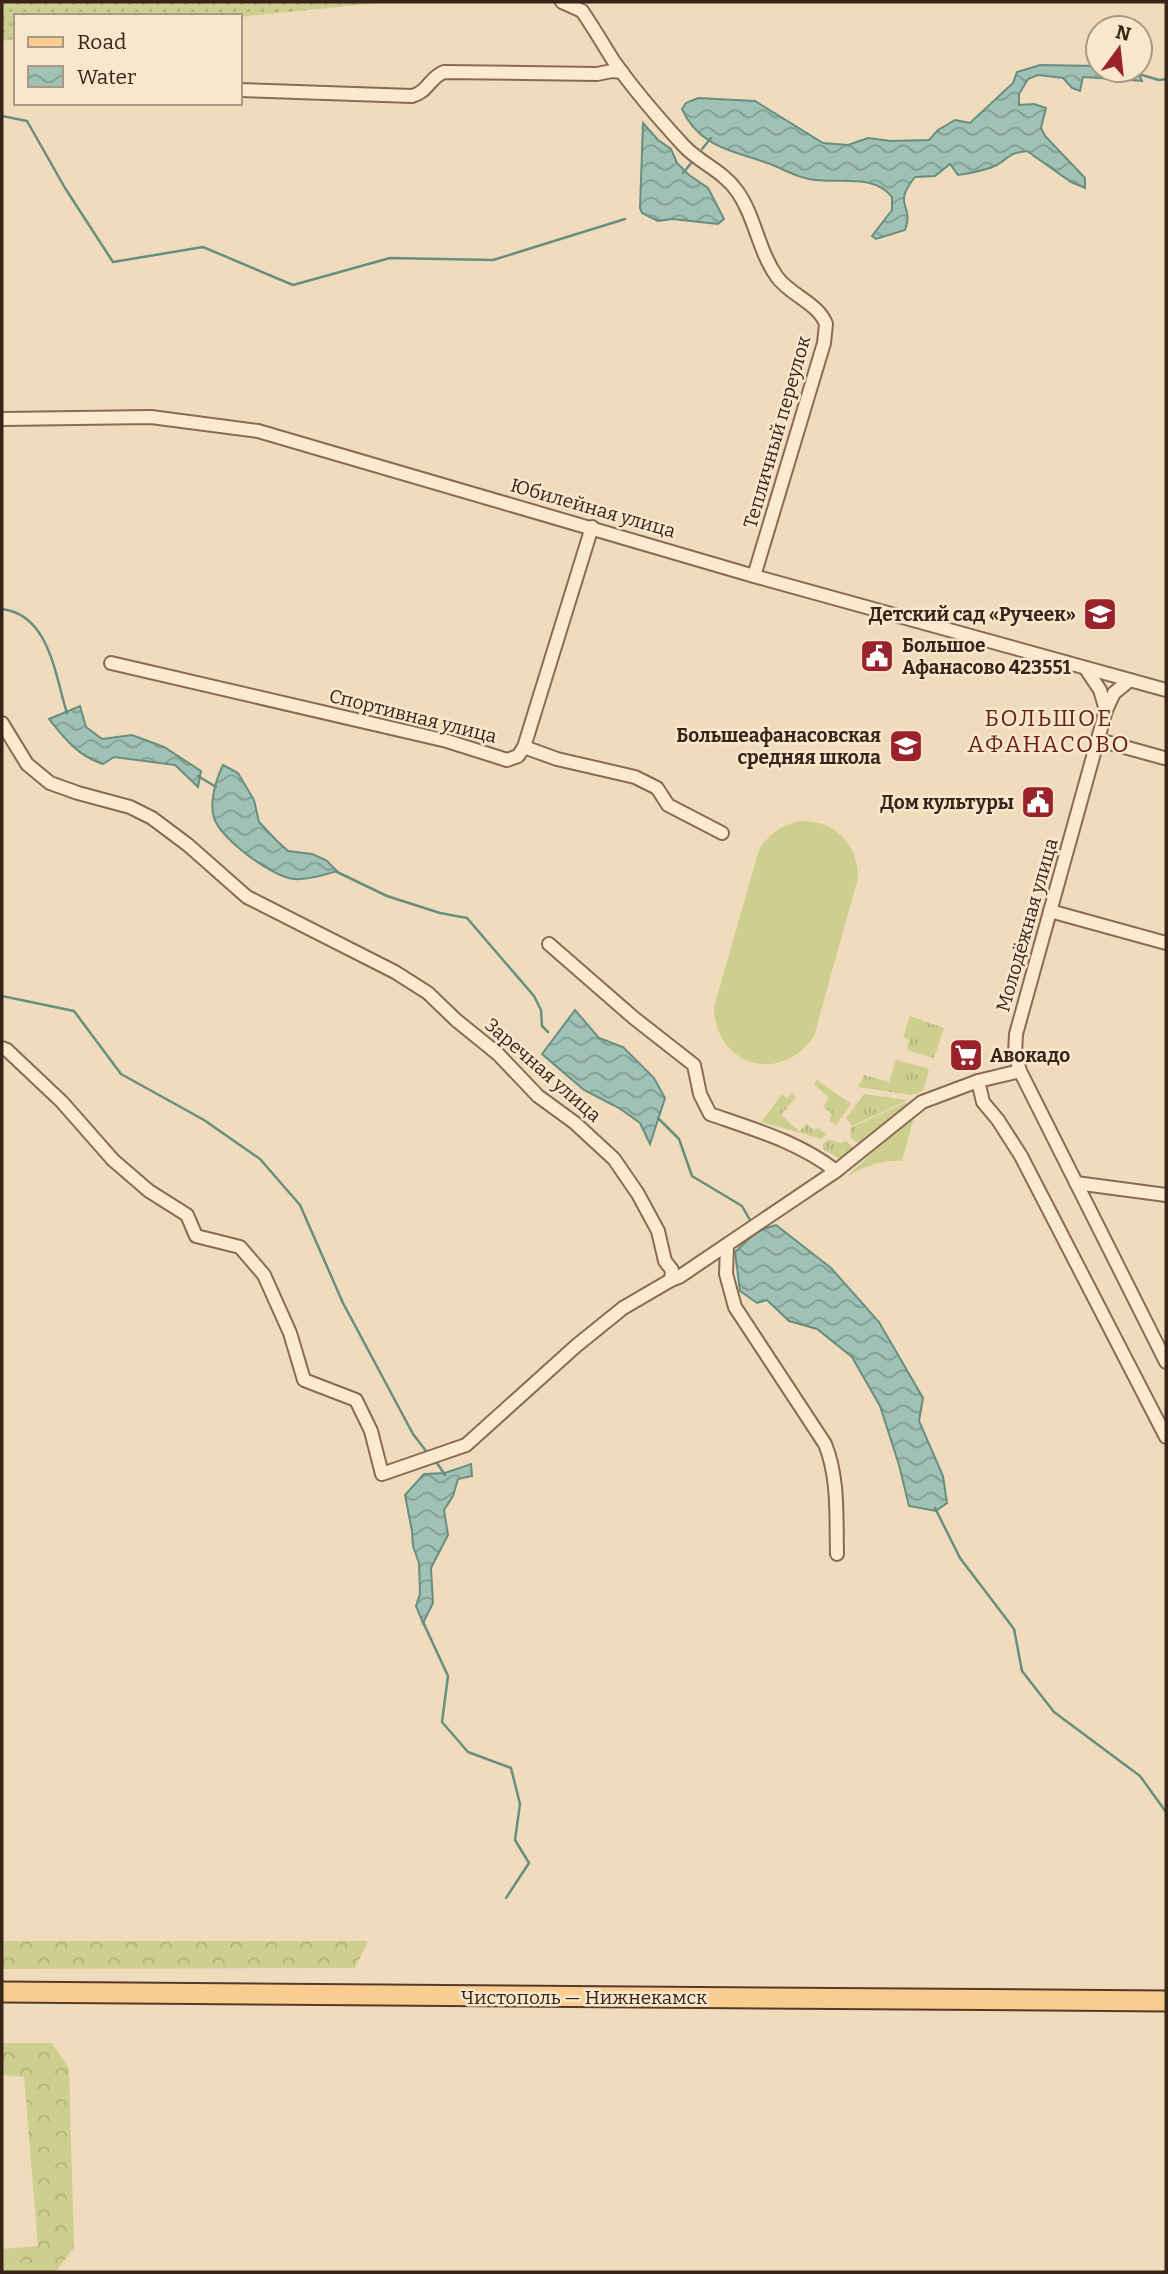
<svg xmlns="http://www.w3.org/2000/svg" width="1168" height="2274" font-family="Bitter,serif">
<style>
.grass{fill:url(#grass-tufts)}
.forest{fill:url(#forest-crowns)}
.garden{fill:url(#garden-dots)}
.pitch{fill:#cdcf8f}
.water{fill:url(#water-waves);stroke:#678f81;stroke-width:2}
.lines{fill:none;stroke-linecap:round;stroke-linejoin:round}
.stream{stroke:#678f81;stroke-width:2.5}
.street-casing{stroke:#896b54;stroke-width:16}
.primary-casing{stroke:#563a29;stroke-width:23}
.street{stroke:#fbeacf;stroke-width:12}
.primary{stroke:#f8cd8f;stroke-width:19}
.labels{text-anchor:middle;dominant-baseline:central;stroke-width:5;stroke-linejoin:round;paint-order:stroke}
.street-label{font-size:19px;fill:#37251a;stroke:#f7e7cc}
.poi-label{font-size:19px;font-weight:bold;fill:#37251a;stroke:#f7e7cc;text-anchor:end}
.quarter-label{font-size:23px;letter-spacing:2px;fill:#662017;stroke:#f7e7cc}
</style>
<defs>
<pattern id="grass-tufts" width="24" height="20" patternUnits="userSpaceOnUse" patternTransform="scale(1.75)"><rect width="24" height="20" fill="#cdcf8f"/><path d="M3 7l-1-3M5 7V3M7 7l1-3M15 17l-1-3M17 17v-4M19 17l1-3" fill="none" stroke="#b1b27b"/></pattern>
<pattern id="forest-crowns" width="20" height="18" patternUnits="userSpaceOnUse" patternTransform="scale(1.75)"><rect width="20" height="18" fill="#cdcf8f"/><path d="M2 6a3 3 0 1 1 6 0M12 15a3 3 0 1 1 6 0" fill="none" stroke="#b1b27b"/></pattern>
<pattern id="garden-dots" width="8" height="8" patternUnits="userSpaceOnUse" patternTransform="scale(1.75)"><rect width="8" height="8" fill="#cdcf8f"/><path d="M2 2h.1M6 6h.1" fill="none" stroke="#b1b27b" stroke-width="1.8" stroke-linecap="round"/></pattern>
<pattern id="water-waves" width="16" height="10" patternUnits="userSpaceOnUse" patternTransform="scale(1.75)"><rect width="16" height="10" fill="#a0c1b4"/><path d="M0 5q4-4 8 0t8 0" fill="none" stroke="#839d92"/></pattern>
</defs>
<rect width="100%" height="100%" fill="#f0dcbc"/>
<g class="grass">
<path d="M 910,1016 L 944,1028 L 934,1058 L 907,1050 L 909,1040 L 903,1037 Z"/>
<path d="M 896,1060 L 927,1068 L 929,1071 L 923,1091 L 911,1095 L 858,1087 L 864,1075 L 889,1082 Z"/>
<path d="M 817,1080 L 851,1104 L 836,1125 L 829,1120 L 832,1114 L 823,1107 L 829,1098 L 814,1084 Z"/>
<path d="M 782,1094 L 787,1098 L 792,1094 L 796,1097 L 781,1115 L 799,1131 L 807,1124 L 814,1130 L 818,1128 L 827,1134 L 822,1139 L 761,1122 Z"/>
<path d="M 864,1094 L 908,1100 L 852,1126 L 846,1118 Z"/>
<path d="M 907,1102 L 907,1105 L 862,1143 L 858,1143 L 851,1138 L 850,1128 Z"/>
<path d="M 915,1113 L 902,1161 C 883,1159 862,1167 846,1177 Z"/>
<path d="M 828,1139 L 841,1143 L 846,1141 L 854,1148 L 854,1151 L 842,1160 L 824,1150 L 823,1144 Z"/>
</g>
<g class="forest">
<path d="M 2,1941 L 368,1941 L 355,1968 L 2,1969 Z"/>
<path d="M 2,2043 L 52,2043 L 69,2068 L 74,2248 L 55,2272 L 2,2272 L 2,2249 L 38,2246 L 24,2077 L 2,2075 Z"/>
</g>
<path class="garden" d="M 2,2 L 387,2 L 240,17 L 16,16 L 16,39 L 2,41 Z"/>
<path class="pitch" d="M 800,821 C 834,820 858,843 858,878 L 814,1036 C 782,1085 715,1067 714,1007 L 759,850 C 769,834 781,825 800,821 Z"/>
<g class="water">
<path d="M 1040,65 L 1098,66 L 1098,70 L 1137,70 L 1142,81 L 1083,77 L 1080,91 L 1072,88 L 1063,78 L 1038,75 L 1028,79 L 1019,94 L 1019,105 L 1034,104 L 1046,108 L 1041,128 L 1045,136 L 1085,178 L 1085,188 L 1071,182 L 1027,151 C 1006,154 1012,156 997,165 C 985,171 971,173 958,175 L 950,164 L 935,176 L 915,177 C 891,207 915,204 905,230 L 876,239 L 872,236 L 892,210 L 892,197 C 874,174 841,183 816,180 C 801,179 789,172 775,166 C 739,151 700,150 682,109 L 686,103 L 698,98 L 755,101 L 823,143 L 848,145 L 868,138 L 891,141 L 929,140 L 938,130 L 955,120 L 970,123 L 1013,83 L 1017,72 Z"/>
<path d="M 643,123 L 658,140 L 671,149 L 677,163 L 689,175 L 708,188 L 724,219 L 718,224 L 672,219 L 658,221 L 642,213 L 640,208 Z"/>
<path d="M 80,706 L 86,727 L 102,739 L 132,735 L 164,747 L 201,771 L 198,787 L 175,765 L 114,757 L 103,764 C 78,756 65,739 49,719 Z"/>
<path d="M 223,765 L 238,773 L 254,800 L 259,822 L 277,841 L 288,851 L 312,854 L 326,860 L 337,871 C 323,875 308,880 294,879 C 272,877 221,839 214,818 C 209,803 216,779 223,765 Z"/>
<path d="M 575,1010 L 599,1038 L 623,1047 L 654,1078 L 665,1098 L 650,1144 L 640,1123 L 619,1108 L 584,1090 L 542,1054 Z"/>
<path d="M 776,1225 L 831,1268 L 879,1322 L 923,1398 L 919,1421 L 943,1476 L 947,1503 L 936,1511 L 909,1506 L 899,1465 L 880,1406 L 852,1357 L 817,1329 L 789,1321 L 767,1300 L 757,1303 L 740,1291 L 735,1252 L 757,1231 Z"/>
<path d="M 471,1464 L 472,1476 L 458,1479 L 453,1496 L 444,1510 L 448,1535 L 431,1568 L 433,1603 L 423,1623 L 416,1606 L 420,1594 L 419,1563 L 413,1546 L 412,1531 L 405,1495 L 424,1474 L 445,1473 Z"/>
</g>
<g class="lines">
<g class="stream">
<path d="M 1135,73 L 1159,80 L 1166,79"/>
<path d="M 2,116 L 27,121 L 65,188 L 113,262 L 203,247 L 293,285 L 390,258 L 493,260 L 625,219"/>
<path d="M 702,149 L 711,138"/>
<path d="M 683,173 L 692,162"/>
<path d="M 2,609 C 50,615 55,676 67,713"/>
<path d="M 198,776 L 216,787"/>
<path d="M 335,871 L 387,896 L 440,913 L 467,918 L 534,996 L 541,1010 L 542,1026 L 548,1032"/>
<path d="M 2,996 L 74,1011 L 121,1074 L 204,1120 L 260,1159 L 300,1205 L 343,1303 L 413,1434 L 426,1451"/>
<path d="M 658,1118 L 679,1139 L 692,1176 L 742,1206 L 750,1220"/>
<path d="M 437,1463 L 445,1475"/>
<path d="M 935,1508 L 960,1558 L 1014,1629 L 1022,1671 L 1054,1712 L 1140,1776 L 1166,1812"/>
<path d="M 423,1622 L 448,1676 L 442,1722 L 468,1752 L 511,1768 L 520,1804 L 515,1840 L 529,1863 L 506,1898"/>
</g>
<g class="street-casing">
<g id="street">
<path d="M 562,2 L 582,11"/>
<path d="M 582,11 C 593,27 603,44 613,60 C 634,90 660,120 684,146 C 700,163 723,171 737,191 C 755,216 758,250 777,277 C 790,295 818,303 826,324 L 824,343 L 754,576"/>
<path d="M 240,90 L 412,96 C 428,92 430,77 444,72 L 597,74 L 612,71 L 622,72"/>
<path d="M 2,419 L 151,417 L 258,431 L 754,576 L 1166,690"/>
<path d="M 111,663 L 447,741 L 507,760 L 518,756 L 524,747 L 592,527"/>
<path d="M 1086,669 L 1100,690 L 1106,710 L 1016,1034 L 1015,1054 L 1020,1071 L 1166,1362"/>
<path d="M 1106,710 L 1114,693 L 1130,680"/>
<path d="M 2,723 L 27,764 L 50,783 L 78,793 L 130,807 L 152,818 L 188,845 L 247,897 L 395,972 L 428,993 L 456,1020 L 498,1054 L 538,1096 L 575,1123 L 614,1159 L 638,1194 L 658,1231 L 665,1261 L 672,1270 L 671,1280"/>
<path d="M 1099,740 L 1164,758"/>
<path d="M 524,747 L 557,759 L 635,777 L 657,788 L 668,805 L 722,833"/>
<path d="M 1050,911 L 1166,943"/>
<path d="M 549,944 L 634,1018 L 694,1065 L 700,1094 L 710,1114 C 753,1129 799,1142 836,1171"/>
<path d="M 2,1048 L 7,1050 L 62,1102 L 113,1160 L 149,1191 L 187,1215 L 196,1236 L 240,1247 L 264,1275 L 290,1333 L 304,1380 L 356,1400 L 371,1431 L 382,1474 L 466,1445 L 576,1346 L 623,1308 L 671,1280 L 679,1277 L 836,1171 L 922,1102 L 978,1081 L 1020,1071"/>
<path d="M 978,1081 L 983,1102 L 998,1120 L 1021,1156 L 1166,1437"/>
<path d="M 1076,1183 L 1166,1195"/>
<path d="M 727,1246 L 726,1274 L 735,1307 L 825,1444 C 839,1478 836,1518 837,1554"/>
</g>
</g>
<g class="primary-casing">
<path id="primary" d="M 2,1992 L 1166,2001"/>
</g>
<use href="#street" class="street"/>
<use href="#primary" class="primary"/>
</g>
<defs>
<g id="school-square" transform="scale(1.75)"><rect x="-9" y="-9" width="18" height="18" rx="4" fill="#9b212d" stroke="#f7e7cc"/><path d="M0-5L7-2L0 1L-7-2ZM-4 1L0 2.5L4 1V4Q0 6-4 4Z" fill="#fff"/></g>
<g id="civic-square" transform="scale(1.75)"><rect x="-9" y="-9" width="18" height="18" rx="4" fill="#9b212d" stroke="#f7e7cc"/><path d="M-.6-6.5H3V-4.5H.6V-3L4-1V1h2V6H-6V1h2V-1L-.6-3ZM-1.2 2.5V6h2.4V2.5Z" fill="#fff"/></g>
<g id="supermarket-square" transform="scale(1.75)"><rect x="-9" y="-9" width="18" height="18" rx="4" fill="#9b212d" stroke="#f7e7cc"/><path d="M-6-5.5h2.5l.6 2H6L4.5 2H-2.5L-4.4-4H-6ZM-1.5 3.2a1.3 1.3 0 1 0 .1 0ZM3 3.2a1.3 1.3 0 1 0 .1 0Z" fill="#fff"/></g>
</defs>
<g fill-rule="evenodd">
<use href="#school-square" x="1100" y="614"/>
<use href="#civic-square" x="877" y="656"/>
<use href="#school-square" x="906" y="746"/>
<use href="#civic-square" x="1038" y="802"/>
<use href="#supermarket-square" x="966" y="1055"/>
</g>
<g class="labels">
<g class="street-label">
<text transform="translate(777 432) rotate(-74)">Тепличный переулок</text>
<text transform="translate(593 508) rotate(16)">Юбилейная улица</text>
<text transform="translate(413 716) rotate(14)">Спортивная улица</text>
<text transform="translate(1027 925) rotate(-74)">Молодёжная улица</text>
<text transform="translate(543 1070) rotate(41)">Заречная улица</text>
<text x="584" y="1997">Чистополь — Нижнекамск</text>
</g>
<g class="poi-label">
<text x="1076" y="614">Детский сад «Ручеек»</text>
<text x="902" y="645" text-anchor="start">Большое<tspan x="902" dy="22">Афанасово 423551</tspan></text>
<text x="881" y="735">Большеафанасовская<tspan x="881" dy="22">средняя школа</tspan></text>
<text x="1014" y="802">Дом культуры</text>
<text x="990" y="1055" text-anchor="start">Авокадо</text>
</g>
<g class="quarter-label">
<text x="1049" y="718">БОЛЬШОЕ<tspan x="1049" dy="26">АФАНАСОВО</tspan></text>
</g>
</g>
<rect width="1168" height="2274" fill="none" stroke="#37251a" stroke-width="7"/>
<rect x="14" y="14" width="228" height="91" fill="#f7e7cc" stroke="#aa9985" stroke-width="2"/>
<rect x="28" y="37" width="35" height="10" fill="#f8cd8f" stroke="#aa9985" stroke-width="2"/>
<text x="77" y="49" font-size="21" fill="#37251a">Road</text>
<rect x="28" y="66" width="35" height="21" fill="url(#water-waves)" stroke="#aa9985" stroke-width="2"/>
<text x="77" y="84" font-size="21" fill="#37251a">Water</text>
<g transform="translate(1119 49) rotate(15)"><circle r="33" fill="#f7e7cc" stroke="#aa9985" stroke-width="2"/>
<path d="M0-5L12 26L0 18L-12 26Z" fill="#9b212d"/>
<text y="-10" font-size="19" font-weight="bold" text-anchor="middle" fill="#37251a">N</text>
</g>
</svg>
